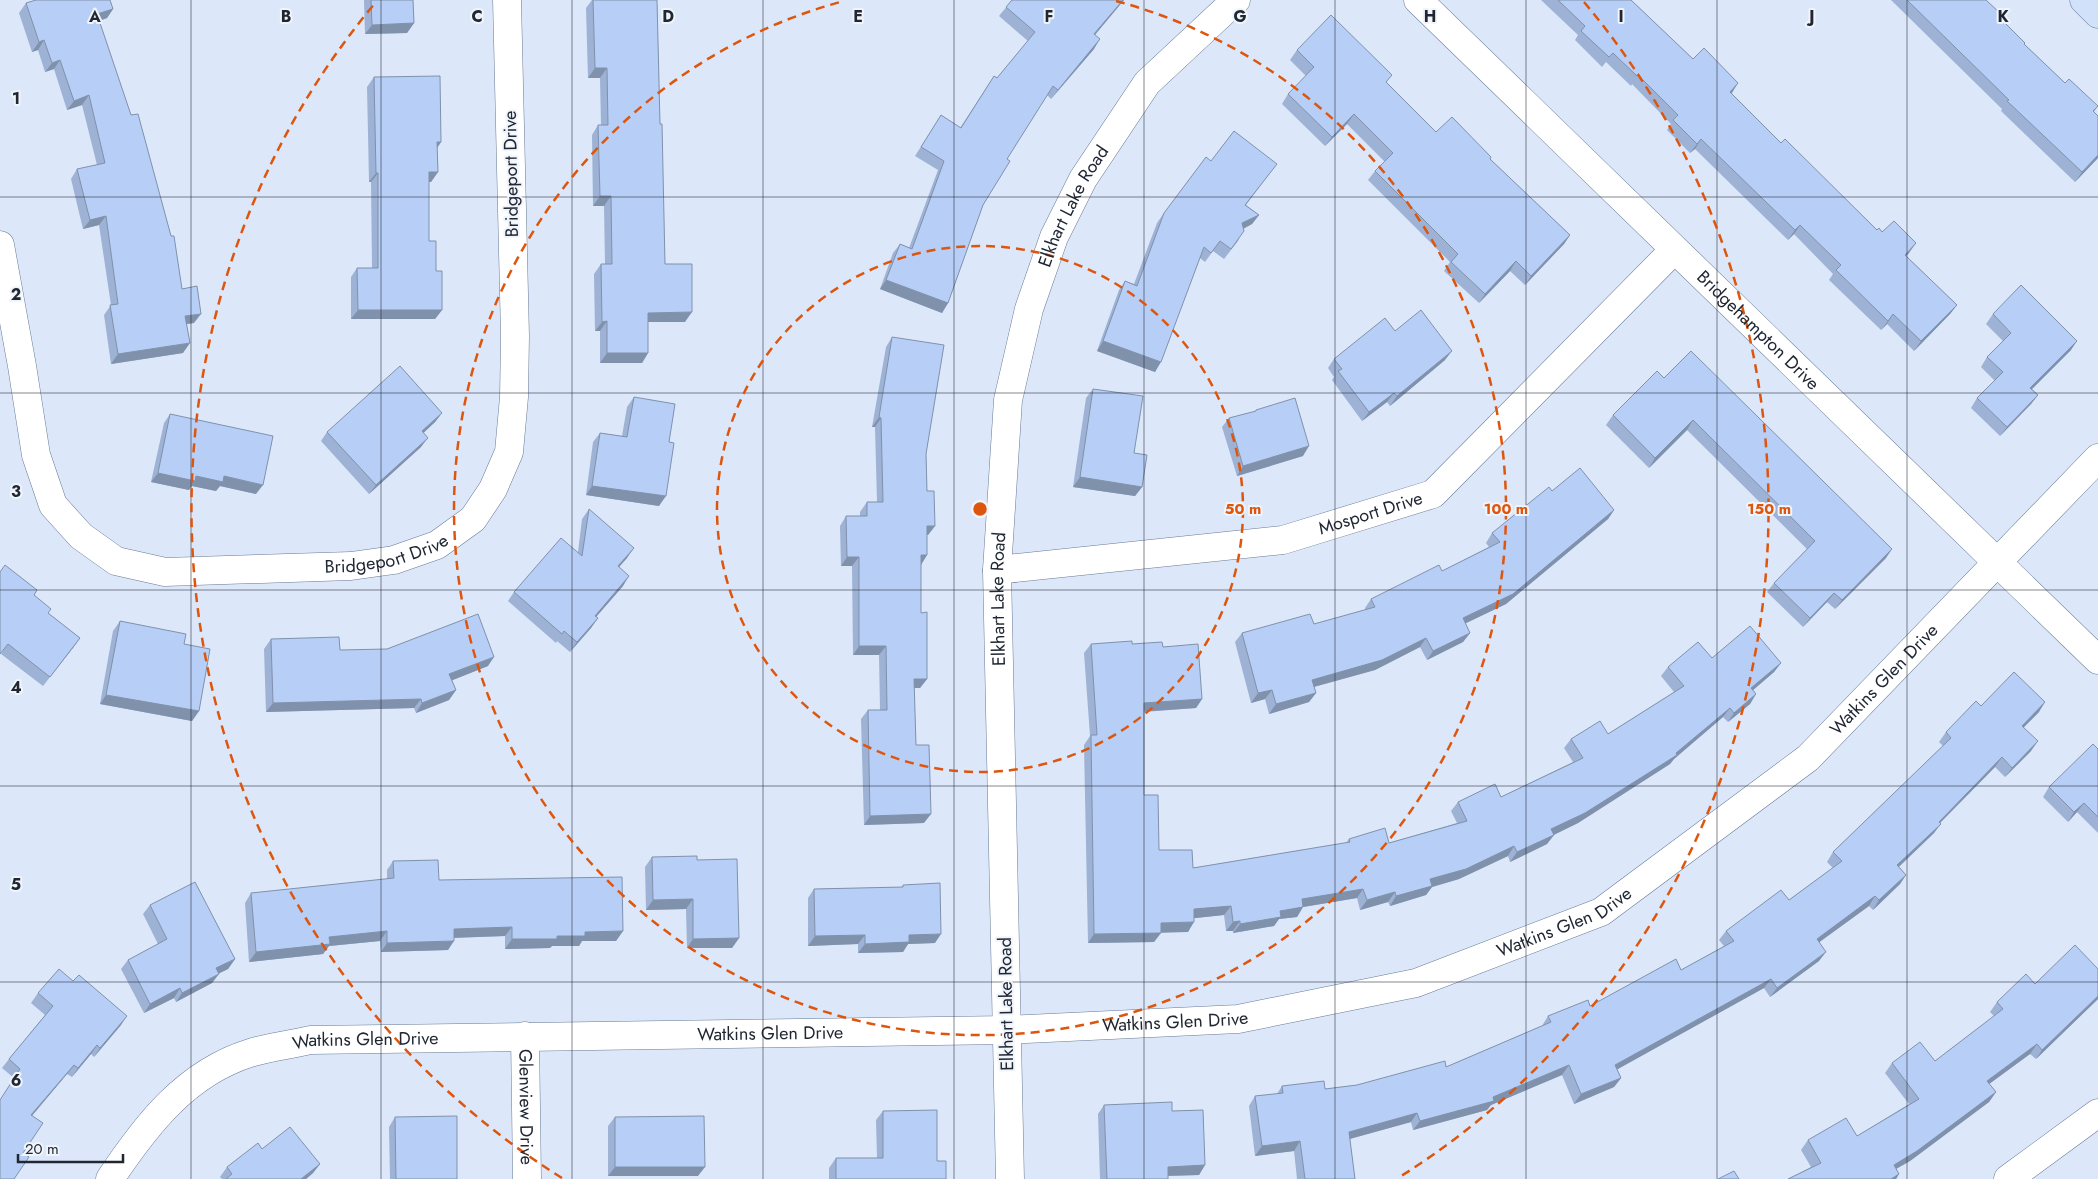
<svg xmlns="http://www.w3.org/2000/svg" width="2098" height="1179" font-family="Jost,sans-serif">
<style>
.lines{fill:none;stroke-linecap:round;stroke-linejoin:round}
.street-casing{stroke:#687a96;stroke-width:29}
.secondary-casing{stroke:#687a96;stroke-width:29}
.street{stroke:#fff;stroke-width:28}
.secondary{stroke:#d1e1fa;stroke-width:28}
.wall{fill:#9db2d4}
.shaded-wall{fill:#8091ac}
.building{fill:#b7cff6;stroke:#8091ac}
.grid{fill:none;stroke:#202733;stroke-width:1;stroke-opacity:0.55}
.ring{fill:none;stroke:#de560e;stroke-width:2.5;stroke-dasharray:9 6}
.labels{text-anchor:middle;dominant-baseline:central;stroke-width:4;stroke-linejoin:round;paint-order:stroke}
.street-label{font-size:18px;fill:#202733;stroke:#f0f4fb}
.grid-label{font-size:16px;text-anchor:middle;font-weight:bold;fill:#202733;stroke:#f0f4fb;stroke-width:4;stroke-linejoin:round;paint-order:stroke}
.centre{fill:#de560e;stroke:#f0f4fb;stroke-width:2.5}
.ring-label{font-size:15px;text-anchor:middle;font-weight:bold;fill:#de560e;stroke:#f0f4fb;stroke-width:4;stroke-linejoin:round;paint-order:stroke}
</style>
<rect width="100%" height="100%" fill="#dce8fa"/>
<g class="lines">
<g class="street-casing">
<g id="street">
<path id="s1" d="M 1418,0 L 2098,660"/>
<path id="s2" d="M 0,245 L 22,366 L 36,455 L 53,505 L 81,536 L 116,561 L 165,572 L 351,566 L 394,560 L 437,545 L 473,519 L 493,489 L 509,452 L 514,397 L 515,336 L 507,0"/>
<path id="s3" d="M 997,570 L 1283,540 L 1433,494 L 1674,250"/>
<path id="s4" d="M 525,1036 L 527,1179"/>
<path id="s5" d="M 110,1179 C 146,1125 186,1073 250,1053 C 269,1047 290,1045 310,1040 L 1007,1030 L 1238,1019 L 1416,983 L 1601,912 L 1808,758 L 2098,458"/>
<path id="s6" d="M 1010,1179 L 997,570 L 1008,400 L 1029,309 L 1054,237 L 1083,179 L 1147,83 L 1236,0"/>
<path d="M 2008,1179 L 2098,1113"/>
</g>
</g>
<g class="secondary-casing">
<path id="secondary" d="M 2084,0 L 2098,14"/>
</g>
<use href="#street" class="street"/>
<use href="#secondary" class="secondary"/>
</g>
<g class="wall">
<path d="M 364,0 L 413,0 L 414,23 L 407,33 L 365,34 Z"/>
<path d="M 592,0 L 657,0 L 660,124 L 665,264 L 685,322 L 648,322 L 648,353 L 642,363 L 600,363 L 600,331 L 595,331 L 594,274 L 601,264 L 605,264 L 604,206 L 593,206 L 592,135 L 598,125 L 601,125 L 600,78 L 588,78 L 586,8 Z"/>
<path d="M 1012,0 L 1124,0 L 1095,35 L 1094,49 L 1051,99 L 1047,95 L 1007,159 L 983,205 L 948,303 L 942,313 L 880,289 L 893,253 L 900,244 L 909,248 L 938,170 L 915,156 L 941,115 L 960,128 L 994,76 L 997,78 L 1028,41 L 999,16 Z"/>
<path d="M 1541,0 L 1631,0 L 1693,59 L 1731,93 L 1781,143 L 1877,230 L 1882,232 L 1909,253 L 1906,256 L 1957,305 L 1950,314 L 1914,351 L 1887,324 L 1881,330 L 1829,280 L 1833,274 L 1794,234 L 1788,240 L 1695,149 L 1690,153 L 1667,130 L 1671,124 L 1632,84 L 1631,86 L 1606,62 L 1602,67 L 1575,40 L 1578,35 Z"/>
<path d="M 1891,0 L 1986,0 L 2001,14 L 1999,17 L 2024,44 L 2065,83 L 2098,106 L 2094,112 L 2098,116 L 2098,158 L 2075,182 L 2001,111 L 2002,109 Z"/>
<path d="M 26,3 L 113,9 L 107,18 L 99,21 L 182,289 L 194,323 L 187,324 L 183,353 L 111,364 L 104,315 L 111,305 L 99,225 L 83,229 L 71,179 L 77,169 L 97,165 L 82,105 L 67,110 L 54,69 L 45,72 L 38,50 L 32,52 L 19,13 Z"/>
<path d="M 1297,50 L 1387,83 L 1436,132 L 1490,159 L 1570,235 L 1564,244 L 1525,285 L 1510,271 L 1479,303 L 1444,271 L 1450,262 L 1368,180 L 1375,171 L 1385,162 L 1347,124 L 1325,146 L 1282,104 L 1288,94 L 1306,76 L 1290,60 Z"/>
<path d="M 374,77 L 441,142 L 437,148 L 438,172 L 431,182 L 429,182 L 429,241 L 436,271 L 442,310 L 435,319 L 351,319 L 351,277 L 357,268 L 372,268 L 371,182 L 369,182 L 367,87 Z"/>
<path d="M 1211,161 L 1270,173 L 1246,205 L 1259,215 L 1252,224 L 1243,229 L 1238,241 L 1224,259 L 1213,251 L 1205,262 L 1200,258 L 1155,372 L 1097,351 L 1119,290 L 1125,281 L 1134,284 L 1157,223 L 1164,213 Z"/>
<path d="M 1993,314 L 2071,350 L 2032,389 L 2038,395 L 2031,404 L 2000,436 L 1971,408 L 1977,398 L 1995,381 L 1981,367 L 1987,357 L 2003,341 L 1986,324 Z"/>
<path d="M 1395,331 L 1445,360 L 1390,406 L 1387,402 L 1362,421 L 1332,380 L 1334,377 L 1328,368 L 1334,359 Z"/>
<path d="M 892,337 L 926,454 L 927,491 L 935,526 L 928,535 L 927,535 L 927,555 L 921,564 L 921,613 L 927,679 L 920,688 L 914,688 L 916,745 L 924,823 L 864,825 L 861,719 L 868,710 L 880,710 L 879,655 L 853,655 L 852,566 L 841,566 L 840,526 L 846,516 L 860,516 L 860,512 L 867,502 L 877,502 L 875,427 L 872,427 L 886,347 Z"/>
<path d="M 1664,378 L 1886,558 L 1835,609 L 1827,602 L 1803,627 L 1767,592 L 1774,583 L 1807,549 L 1687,430 L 1649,468 L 1606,425 L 1613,415 Z"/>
<path d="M 1093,389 L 1134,453 L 1142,487 L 1135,496 L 1073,487 L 1086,398 Z"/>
<path d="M 634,397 L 659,506 L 586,495 L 593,442 L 600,433 L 622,436 L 627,407 Z"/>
<path d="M 1256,410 L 1303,456 L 1237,476 L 1222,427 L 1229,418 L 1255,412 Z"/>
<path d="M 442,413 L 435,422 L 423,433 L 421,447 L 369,494 L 321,441 L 327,432 Z"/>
<path d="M 170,414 L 256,494 L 220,486 L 216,491 L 192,486 L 189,490 L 151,482 L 164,423 Z"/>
<path d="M 1552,491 L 1614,510 L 1608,519 L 1506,604 L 1465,623 L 1470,633 L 1463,642 L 1427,660 L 1420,647 L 1375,670 L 1314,687 L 1316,693 L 1309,702 L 1269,714 L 1265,699 L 1251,703 L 1235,642 L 1242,633 L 1314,624 L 1365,610 L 1365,608 L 1371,599 L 1442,571 L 1489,547 L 1486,543 L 1492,533 Z"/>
<path d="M 589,509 L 627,558 L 619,567 L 623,586 L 596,617 L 598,618 L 591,628 L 570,652 L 557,641 L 556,643 L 508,601 L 514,592 L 578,552 L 582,519 Z"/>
<path d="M 34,595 L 48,613 L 80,638 L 43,686 L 1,654 Z"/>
<path d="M 120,621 L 184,644 L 199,711 L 192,721 L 100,704 L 113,631 Z"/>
<path d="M 271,639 L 340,650 L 488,666 L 452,680 L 456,690 L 449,700 L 416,713 L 414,708 L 266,712 L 264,649 Z"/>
<path d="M 1091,644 L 1132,644 L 1163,647 L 1202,699 L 1196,708 L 1144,712 L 1144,795 L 1159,850 L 1193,868 L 1346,843 L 1349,839 L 1389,843 L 1457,823 L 1451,811 L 1458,802 L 1501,797 L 1573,762 L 1564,748 L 1571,739 L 1608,734 L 1674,692 L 1661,676 L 1668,667 L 1712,658 L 1781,663 L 1774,672 L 1753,690 L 1756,694 L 1750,704 L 1728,722 L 1723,717 L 1674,759 L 1670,764 L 1578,823 L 1554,835 L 1547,844 L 1510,862 L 1508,856 L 1459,879 L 1432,887 L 1426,895 L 1390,906 L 1388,902 L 1360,910 L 1357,898 L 1303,907 L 1297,917 L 1279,919 L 1274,926 L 1233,933 L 1233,931 L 1226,931 L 1224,915 L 1194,918 L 1188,932 L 1161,932 L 1154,942 L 1088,943 L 1084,745 L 1090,736 L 1084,653 Z"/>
<path d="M 1981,706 L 2039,712 L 2024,727 L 2031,751 L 2005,777 L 1995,767 L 1940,823 L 1934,833 L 1899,867 L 1906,875 L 1900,884 L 1873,910 L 1869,906 L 1819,942 L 1819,961 L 1770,997 L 1764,988 L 1617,1069 L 1621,1078 L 1614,1087 L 1574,1104 L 1562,1075 L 1491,1105 L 1487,1110 L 1413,1130 L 1411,1122 L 1350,1139 L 1355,1179 L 1297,1179 L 1294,1151 L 1255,1156 L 1249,1106 L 1255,1096 L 1277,1094 L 1282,1086 L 1325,1089 L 1357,1085 L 1446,1067 L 1542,1026 L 1548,1016 L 1590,1006 L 1681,970 L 1724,946 L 1719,940 L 1726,931 L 1789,900 L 1833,868 L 1827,862 L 1833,852 L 1943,746 L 1939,742 L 1946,732 Z"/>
<path d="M 2098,749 L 2098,833 L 2077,812 L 2068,822 L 2043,797 L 2049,787 Z"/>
<path d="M 652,857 L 739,938 L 732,948 L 687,948 L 686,909 L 646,910 L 645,867 Z"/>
<path d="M 393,861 L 439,880 L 623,931 L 616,941 L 582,941 L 579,946 L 552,946 L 550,948 L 505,949 L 505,936 L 454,938 L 448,950 L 381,952 L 380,941 L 329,946 L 323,954 L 249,962 L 245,903 L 251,893 L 387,879 L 387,870 Z"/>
<path d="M 903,885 L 935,943 L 908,944 L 903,952 L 858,953 L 858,944 L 808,946 L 808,898 L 814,889 L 902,887 Z"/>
<path d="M 150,905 L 235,959 L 228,969 L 219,973 L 212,983 L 176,1002 L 174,998 L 144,1013 L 121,969 L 128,960 L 158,944 L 143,914 Z"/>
<path d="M 2098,969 L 2098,999 L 2036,1059 L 2030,1054 L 1989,1084 L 1996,1092 L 1989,1102 L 1910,1161 L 1896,1169 L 1899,1174 L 1896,1179 L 1788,1179 L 1811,1167 L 1801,1150 L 1808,1140 L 1857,1136 L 1909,1104 L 1885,1073 L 1892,1063 L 1935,1061 L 1994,1016 L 1990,1012 L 1997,1002 L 2035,984 Z"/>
<path d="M 38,993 L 121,1025 L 94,1057 L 91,1054 L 72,1077 L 67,1074 L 32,1116 L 23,1153 L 14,1179 L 14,1078 L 2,1068 L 9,1059 L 45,1015 L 31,1003 Z"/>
<path d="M 1104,1105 L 1172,1111 L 1205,1165 L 1199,1175 L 1168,1176 L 1168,1179 L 1100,1179 L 1098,1114 Z"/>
<path d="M 883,1111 L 937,1161 L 946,1179 L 829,1179 L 829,1168 L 836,1158 L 877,1158 L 876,1120 Z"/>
<path d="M 395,1117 L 457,1179 L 390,1179 L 389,1127 Z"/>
<path d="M 615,1117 L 698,1176 L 608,1176 L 608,1126 Z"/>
<path d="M 262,1149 L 320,1164 L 313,1173 L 306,1179 L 222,1179 L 220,1177 L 227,1167 Z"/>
</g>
<g class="shaded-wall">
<path d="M 1123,0 L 1124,0 L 1088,43 L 1094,34 Z"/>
<path d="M 113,9 L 107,18 L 90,24 L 97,14 Z"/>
<path d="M 414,23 L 407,33 L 365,34 L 372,25 Z"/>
<path d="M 1100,39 L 1094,49 L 1051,99 L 1058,90 Z"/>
<path d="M 44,40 L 38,50 L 32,52 L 39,42 Z"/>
<path d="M 60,60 L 54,69 L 45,72 L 52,63 Z"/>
<path d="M 595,68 L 607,68 L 600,78 L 588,78 Z"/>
<path d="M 1738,83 L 1732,93 L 1723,101 L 1730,92 Z"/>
<path d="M 89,95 L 82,105 L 67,110 L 74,101 Z"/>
<path d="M 1354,114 L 1347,124 L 1325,146 L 1332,137 Z"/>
<path d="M 1701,139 L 1695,149 L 1690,153 L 1697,144 Z"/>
<path d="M 437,142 L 441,142 L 435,151 Z"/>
<path d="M 2098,155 L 2098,158 L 2075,182 L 2082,172 Z"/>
<path d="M 429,172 L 438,172 L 431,182 L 422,182 Z"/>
<path d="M 376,173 L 378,173 L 371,182 L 369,182 Z"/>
<path d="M 600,196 L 611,196 L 604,206 L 593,206 Z"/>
<path d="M 1259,215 L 1252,224 L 1235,233 L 1242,223 Z"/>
<path d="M 106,216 L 99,225 L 83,229 L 90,220 Z"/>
<path d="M 1800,225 L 1794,234 L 1788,240 L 1795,230 Z"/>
<path d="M 1570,235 L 1564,244 L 1525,285 L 1531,276 Z"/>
<path d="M 1916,243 L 1909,253 L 1898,264 L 1905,255 Z"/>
<path d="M 1516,261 L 1510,271 L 1479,303 L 1485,294 Z"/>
<path d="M 886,280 L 948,303 L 942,313 L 880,289 Z"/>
<path d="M 1957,305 L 1950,314 L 1914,351 L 1921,341 Z"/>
<path d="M 358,310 L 442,310 L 435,319 L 351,319 Z"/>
<path d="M 692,312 L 685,322 L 642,322 L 648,313 Z"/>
<path d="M 201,314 L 194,323 L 179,325 L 185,316 Z"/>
<path d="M 1893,314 L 1887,324 L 1881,330 L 1888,321 Z"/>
<path d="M 607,321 L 600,331 L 595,331 L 602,322 Z"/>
<path d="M 1103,341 L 1161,362 L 1155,372 L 1097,351 Z"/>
<path d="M 2077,341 L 2071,350 L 2024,397 L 2030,388 Z"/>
<path d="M 190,343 L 183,353 L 111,364 L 118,354 Z"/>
<path d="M 1452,351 L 1445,360 L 1390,406 L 1397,396 Z"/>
<path d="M 607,353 L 648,353 L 642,363 L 600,363 Z"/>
<path d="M 1394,393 L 1387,402 L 1362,421 L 1369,412 Z"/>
<path d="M 2038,395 L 2031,404 L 2000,436 L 2007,427 Z"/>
<path d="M 442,413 L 435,422 L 415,441 L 422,431 Z"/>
<path d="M 879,417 L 881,418 L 875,427 L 872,427 Z"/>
<path d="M 1693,420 L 1687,430 L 1649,468 L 1655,458 Z"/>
<path d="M 428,438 L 421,447 L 369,494 L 376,485 Z"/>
<path d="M 1309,446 L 1303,456 L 1237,476 L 1243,466 Z"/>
<path d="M 158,473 L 196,476 L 224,476 L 263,485 L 256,494 L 220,486 L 216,491 L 192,486 L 189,490 L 151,482 Z"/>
<path d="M 1080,477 L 1142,487 L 1135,496 L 1073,487 Z"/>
<path d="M 592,486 L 666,496 L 659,506 L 586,495 Z"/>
<path d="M 1614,510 L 1608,519 L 1506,604 L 1456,628 L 1463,618 Z"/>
<path d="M 927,526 L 935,526 L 928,535 L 920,535 Z"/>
<path d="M 634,548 L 627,558 L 611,576 L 618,566 Z"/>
<path d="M 1892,549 L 1886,558 L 1835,609 L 1842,600 Z"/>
<path d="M 921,555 L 927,555 L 921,565 Z"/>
<path d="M 847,557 L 859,557 L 852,566 L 841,566 Z"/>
<path d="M 629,576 L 623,586 L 589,625 L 595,616 Z"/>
<path d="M 1834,593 L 1827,602 L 1803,627 L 1810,618 Z"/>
<path d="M 598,618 L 591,628 L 570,652 L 577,642 Z"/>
<path d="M 1470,633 L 1463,642 L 1427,660 L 1433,651 Z"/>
<path d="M 80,638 L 73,648 L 43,686 L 50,677 Z"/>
<path d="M 1426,638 L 1420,647 L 1375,670 L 1306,689 L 1312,680 Z"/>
<path d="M 859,646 L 886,646 L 879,655 L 853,655 Z"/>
<path d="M 494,657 L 488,666 L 443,684 L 449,674 Z"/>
<path d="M 1781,663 L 1774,672 L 1745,697 L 1751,688 Z"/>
<path d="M 914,679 L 927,679 L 920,688 L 907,688 Z"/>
<path d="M 456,690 L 449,700 L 416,713 L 422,703 Z"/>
<path d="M 1272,690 L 1265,699 L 1251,703 L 1258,693 Z"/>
<path d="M 1316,693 L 1309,702 L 1269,714 L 1276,704 Z"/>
<path d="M 1756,694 L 1750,704 L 1728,722 L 1734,713 Z"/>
<path d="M 106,695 L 199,711 L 192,721 L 100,704 Z"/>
<path d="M 421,699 L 414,708 L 266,712 L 273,703 Z"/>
<path d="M 1202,699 L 1196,708 L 1137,712 L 1144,703 Z"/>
<path d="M 2045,702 L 2039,712 L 2016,735 L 2022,726 Z"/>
<path d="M 1730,708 L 1723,717 L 1674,759 L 1670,764 L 1578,823 L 1545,839 L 1551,829 L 1676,753 Z"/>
<path d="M 2038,741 L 2031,751 L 2005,777 L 2012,768 Z"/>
<path d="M 2002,757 L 1995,767 L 1932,831 L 1939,822 Z"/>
<path d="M 2084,803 L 2077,812 L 2068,822 L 2074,812 Z"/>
<path d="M 931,814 L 924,823 L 864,825 L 870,816 Z"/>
<path d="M 1941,824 L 1934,833 L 1891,874 L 1897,865 Z"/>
<path d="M 1554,835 L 1547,844 L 1510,862 L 1517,852 Z"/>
<path d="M 1514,846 L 1508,856 L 1459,879 L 1432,887 L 1426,895 L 1390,906 L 1396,896 L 1430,879 Z"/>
<path d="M 1906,875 L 1900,884 L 1873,910 L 1879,900 Z"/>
<path d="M 1363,889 L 1357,898 L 1297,908 L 1303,907 L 1297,917 L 1279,919 L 1274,926 L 1233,933 L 1240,924 L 1302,899 Z"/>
<path d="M 1395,892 L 1388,902 L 1360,910 L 1367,900 Z"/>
<path d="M 1875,896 L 1869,906 L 1810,949 L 1817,939 Z"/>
<path d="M 693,899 L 686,909 L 646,910 L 653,900 Z"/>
<path d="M 1231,906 L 1224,915 L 1187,919 L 1194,909 Z"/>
<path d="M 1240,921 L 1233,931 L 1226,931 L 1233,922 Z"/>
<path d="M 1194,922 L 1188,932 L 1154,933 L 1161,923 Z"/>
<path d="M 512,927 L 505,936 L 447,938 L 454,929 Z"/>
<path d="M 387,931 L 380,941 L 329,946 L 323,954 L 249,962 L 256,952 L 329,937 Z"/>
<path d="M 623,931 L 616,941 L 582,941 L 579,946 L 552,946 L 550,948 L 505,949 L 512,939 L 557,936 L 585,932 Z"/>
<path d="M 1161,933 L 1154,942 L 1088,943 L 1094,934 Z"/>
<path d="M 941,934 L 935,943 L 908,944 L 903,952 L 858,953 L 865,944 L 909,935 Z"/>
<path d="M 865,935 L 858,944 L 808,946 L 815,936 Z"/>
<path d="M 739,938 L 732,948 L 687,948 L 693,939 Z"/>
<path d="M 454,941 L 448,950 L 381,952 L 387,943 Z"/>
<path d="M 1826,952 L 1819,961 L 1770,997 L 1777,988 Z"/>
<path d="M 235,959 L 228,969 L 210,978 L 216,968 Z"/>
<path d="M 219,974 L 212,983 L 176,1002 L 182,993 Z"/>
<path d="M 1771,979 L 1764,988 L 1609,1074 L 1615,1065 Z"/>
<path d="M 180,988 L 174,998 L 144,1013 L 150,1004 Z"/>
<path d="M 2098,996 L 2098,999 L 2036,1059 L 2042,1050 Z"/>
<path d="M 127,1016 L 121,1025 L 94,1057 L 100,1048 Z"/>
<path d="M 2037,1044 L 2030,1054 L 1981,1090 L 1987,1081 Z"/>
<path d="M 97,1045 L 91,1054 L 72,1077 L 78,1068 Z"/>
<path d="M 74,1065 L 67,1074 L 24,1125 L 31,1115 Z"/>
<path d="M 1569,1065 L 1562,1075 L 1491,1105 L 1487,1110 L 1413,1130 L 1420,1121 L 1493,1097 Z"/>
<path d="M 1621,1078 L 1614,1087 L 1574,1104 L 1581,1094 Z"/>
<path d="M 1996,1092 L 1989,1102 L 1910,1161 L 1887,1174 L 1894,1165 Z"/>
<path d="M 1417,1113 L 1411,1122 L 1342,1141 L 1349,1132 Z"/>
<path d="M 1300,1141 L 1294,1151 L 1255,1156 L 1262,1146 Z"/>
<path d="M 320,1164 L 313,1173 L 306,1179 L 301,1179 Z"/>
<path d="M 1205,1165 L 1199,1175 L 1161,1176 L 1168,1167 Z"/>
<path d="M 615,1167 L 705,1167 L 698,1176 L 608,1176 Z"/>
<path d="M 1899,1174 L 1896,1179 L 1891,1179 Z"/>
</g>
<g class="building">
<path d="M 36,0 L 110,0 L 113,9 L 97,14 L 131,115 L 138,114 L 171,236 L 174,236 L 182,289 L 197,286 L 201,314 L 185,316 L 190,343 L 118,354 L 110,305 L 118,304 L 106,216 L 90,220 L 77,169 L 105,163 L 89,95 L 74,101 L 60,60 L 52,63 L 44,40 L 39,42 L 26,3 Z"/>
<path d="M 371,0 L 413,0 L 414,23 L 372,25 Z"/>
<path d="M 593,0 L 657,0 L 660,124 L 662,124 L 665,264 L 692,264 L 692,312 L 648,313 L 648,353 L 607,353 L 607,321 L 602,322 L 601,264 L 612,264 L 611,196 L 600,196 L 598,125 L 608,125 L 607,68 L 595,68 Z"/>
<path d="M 1012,0 L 1123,0 L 1094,34 L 1100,39 L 1058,90 L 1053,86 L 1007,159 L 1010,161 L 983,205 L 948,303 L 886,280 L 900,244 L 912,249 L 944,161 L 921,147 L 941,115 L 961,128 L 994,76 L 997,78 L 1035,32 L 1006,7 Z"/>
<path d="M 1558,0 L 1631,0 L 1693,59 L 1704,48 L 1738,83 L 1730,92 L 1781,143 L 1785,139 L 1877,230 L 1879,228 L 1882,232 L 1894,221 L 1916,243 L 1905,255 L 1957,305 L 1921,341 L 1893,314 L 1888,321 L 1836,270 L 1841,265 L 1800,225 L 1795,230 L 1701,139 L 1697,144 L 1673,120 L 1678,115 L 1638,75 L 1637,76 L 1613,53 L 1609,57 L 1581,31 L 1585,26 Z"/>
<path d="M 1907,0 L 1986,0 L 2001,14 L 1999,17 L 2025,43 L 2024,44 L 2065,83 L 2069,79 L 2098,106 L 2093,111 L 2098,116 L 2098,155 L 2082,172 L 2007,101 L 2009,100 Z"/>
<path d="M 1331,15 L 1392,75 L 1386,82 L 1436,132 L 1452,117 L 1491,157 L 1490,159 L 1570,235 L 1531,276 L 1516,261 L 1485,294 L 1451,262 L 1458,254 L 1375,171 L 1393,153 L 1354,114 L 1332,137 L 1288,94 L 1314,67 L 1297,50 Z"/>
<path d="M 440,76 L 441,142 L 437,142 L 438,172 L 429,172 L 429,241 L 436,241 L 436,271 L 442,271 L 442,310 L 358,310 L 357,268 L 378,268 L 378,173 L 376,173 L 374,77 Z"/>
<path d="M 1234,131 L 1277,164 L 1245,205 L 1259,215 L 1242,223 L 1244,231 L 1231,249 L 1220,241 L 1211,253 L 1204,247 L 1161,362 L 1103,341 L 1125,281 L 1137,286 L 1164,213 L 1206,157 L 1211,161 Z"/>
<path d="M 2021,285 L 2077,341 L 2030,388 L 2038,395 L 2007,427 L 1977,398 L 2003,372 L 1987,357 L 2011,333 L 1993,314 Z"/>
<path d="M 1421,310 L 1452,351 L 1397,396 L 1394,393 L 1369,412 L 1338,371 L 1342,369 L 1334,359 L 1385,318 L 1395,331 Z"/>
<path d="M 892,337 L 944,345 L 926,454 L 927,491 L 934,491 L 935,526 L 927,526 L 927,555 L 921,555 L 921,613 L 927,612 L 927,679 L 914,679 L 916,745 L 929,745 L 931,814 L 870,816 L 868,710 L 887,710 L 886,646 L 859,646 L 859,557 L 847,557 L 846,516 L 867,516 L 867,502 L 883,502 L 881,418 L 879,417 Z"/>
<path d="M 1691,351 L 1892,549 L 1842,600 L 1834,593 L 1810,618 L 1774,583 L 1815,541 L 1693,420 L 1655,458 L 1613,415 L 1657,371 L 1664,378 Z"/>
<path d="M 400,366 L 442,413 L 422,431 L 428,438 L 376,485 L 327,432 Z"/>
<path d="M 1093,389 L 1143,396 L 1134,453 L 1147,455 L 1142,487 L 1080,477 Z"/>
<path d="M 634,397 L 675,404 L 669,442 L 674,443 L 666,496 L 592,486 L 600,433 L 627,437 Z"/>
<path d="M 1295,398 L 1309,446 L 1243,466 L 1229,418 L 1256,411 L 1256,410 Z"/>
<path d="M 170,414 L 273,436 L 263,485 L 224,476 L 223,482 L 196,476 L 195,481 L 158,473 Z"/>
<path d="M 1580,468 L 1614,510 L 1513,594 L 1463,618 L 1470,633 L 1433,651 L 1426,638 L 1382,660 L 1312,680 L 1316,693 L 1276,704 L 1272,690 L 1258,693 L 1242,633 L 1310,614 L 1314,624 L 1375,607 L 1371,599 L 1439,565 L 1442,571 L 1500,542 L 1492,533 L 1549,487 L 1552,491 Z"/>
<path d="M 589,509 L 634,548 L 618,566 L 629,576 L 595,616 L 598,618 L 577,642 L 564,631 L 562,634 L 514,592 L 561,538 L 582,556 Z"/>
<path d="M 5,565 L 37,590 L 34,595 L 51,609 L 48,613 L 80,638 L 50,677 L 8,644 L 0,654 L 0,572 Z"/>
<path d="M 478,614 L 494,657 L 449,674 L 456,690 L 422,703 L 421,699 L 273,703 L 271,639 L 339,637 L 340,650 L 387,649 Z"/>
<path d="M 120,621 L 186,634 L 184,644 L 210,649 L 199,711 L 106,695 Z"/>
<path d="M 1750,626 L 1781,663 L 1751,688 L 1756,694 L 1734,713 L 1730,708 L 1676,753 L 1677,755 L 1585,813 L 1551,829 L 1554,835 L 1517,852 L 1514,846 L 1466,869 L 1430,879 L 1432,886 L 1396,896 L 1395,892 L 1367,900 L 1363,889 L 1302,899 L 1303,907 L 1280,911 L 1281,917 L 1240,924 L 1240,921 L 1233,922 L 1231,906 L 1194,909 L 1194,922 L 1161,923 L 1161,933 L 1094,934 L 1091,735 L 1097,735 L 1091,644 L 1132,641 L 1132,644 L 1162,642 L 1163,647 L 1198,644 L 1202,699 L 1144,703 L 1144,795 L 1158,795 L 1159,850 L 1192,850 L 1193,868 L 1350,842 L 1349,839 L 1385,828 L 1389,843 L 1467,821 L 1458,802 L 1495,784 L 1501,797 L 1583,758 L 1571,739 L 1600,721 L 1608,734 L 1684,686 L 1668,667 L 1698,642 L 1712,658 Z"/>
<path d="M 2014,672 L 2045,702 L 2022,726 L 2038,741 L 2012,768 L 2002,757 L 1939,822 L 1941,824 L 1897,865 L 1906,875 L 1879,900 L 1875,896 L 1817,939 L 1826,952 L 1777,988 L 1771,979 L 1615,1065 L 1621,1078 L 1581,1094 L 1569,1065 L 1493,1097 L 1494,1101 L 1420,1121 L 1417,1113 L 1349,1132 L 1355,1179 L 1305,1179 L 1300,1141 L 1262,1146 L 1255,1096 L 1283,1093 L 1282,1086 L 1324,1081 L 1325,1089 L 1357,1085 L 1445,1061 L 1446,1067 L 1551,1022 L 1548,1016 L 1588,1000 L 1590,1006 L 1676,959 L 1681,970 L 1734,941 L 1726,931 L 1781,890 L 1789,900 L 1842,861 L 1833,852 L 1951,738 L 1946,732 L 1976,701 L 1981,706 Z"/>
<path d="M 2093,744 L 2098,749 L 2098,817 L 2084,803 L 2074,812 L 2049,787 Z"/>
<path d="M 697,856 L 697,860 L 737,859 L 739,938 L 693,939 L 693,899 L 653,900 L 652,857 Z"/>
<path d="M 438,860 L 439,880 L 622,877 L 623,931 L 585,932 L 585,936 L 557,936 L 557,939 L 512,939 L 512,927 L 454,929 L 454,941 L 387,943 L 387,931 L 329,937 L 330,944 L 256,952 L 251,893 L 394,878 L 393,861 Z"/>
<path d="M 195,882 L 235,959 L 216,968 L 219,974 L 182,993 L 180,988 L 150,1004 L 128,960 L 167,939 L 150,905 Z"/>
<path d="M 940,883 L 941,934 L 909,935 L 909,942 L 865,944 L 865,935 L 815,936 L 814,889 L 903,887 L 903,885 Z"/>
<path d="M 2075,945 L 2098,969 L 2098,996 L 2042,1050 L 2037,1044 L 1987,1081 L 1996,1092 L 1917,1151 L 1894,1165 L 1899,1174 L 1891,1179 L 1788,1179 L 1821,1163 L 1808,1140 L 1846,1118 L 1857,1136 L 1919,1099 L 1892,1063 L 1920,1042 L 1935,1061 L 2003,1009 L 1997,1002 L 2026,974 L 2035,984 Z"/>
<path d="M 59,969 L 73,981 L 79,975 L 127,1016 L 100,1048 L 97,1045 L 78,1068 L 74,1065 L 31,1115 L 43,1123 L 23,1153 L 29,1157 L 14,1179 L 0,1179 L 0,1100 L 20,1069 L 9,1059 L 53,1006 L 38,993 Z"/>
<path d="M 1172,1102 L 1172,1111 L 1203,1110 L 1205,1165 L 1168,1167 L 1168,1179 L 1107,1179 L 1104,1105 Z"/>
<path d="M 937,1110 L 937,1161 L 946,1161 L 946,1179 L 836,1179 L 836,1158 L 883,1158 L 883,1111 Z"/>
<path d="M 457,1116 L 457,1179 L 396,1179 L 395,1117 Z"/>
<path d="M 704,1116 L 705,1167 L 615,1167 L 615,1117 Z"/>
<path d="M 290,1127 L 320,1164 L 301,1179 L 226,1179 L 232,1174 L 227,1167 L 258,1143 L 262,1149 Z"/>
<path d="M 1734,1171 L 1739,1179 L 1718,1179 Z"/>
</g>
<path class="grid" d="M 191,0 L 191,1179M 381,0 L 381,1179M 572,0 L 572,1179M 763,0 L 763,1179M 954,0 L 954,1179M 1144,0 L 1144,1179M 1335,0 L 1335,1179M 1526,0 L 1526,1179M 1717,0 L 1717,1179M 1907,0 L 1907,1179M 0,197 L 2098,197M 0,393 L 2098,393M 0,590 L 2098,590M 0,786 L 2098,786M 0,982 L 2098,982"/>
<g class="ring">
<circle cx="980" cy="509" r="263"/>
<path d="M1116 1A526 526 0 1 1 844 1"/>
<path d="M562 1178A789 789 0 0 1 376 2M1584 2A789 789 0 0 1 1398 1178"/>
</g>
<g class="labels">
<g class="street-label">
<text transform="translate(511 174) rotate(-91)">Bridgeport Drive</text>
<text stroke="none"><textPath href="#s6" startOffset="985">Elkhart Lake Road</textPath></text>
<text stroke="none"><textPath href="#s1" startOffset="474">Bridgehampton Drive</textPath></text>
<text stroke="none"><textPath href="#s3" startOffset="379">Mosport Drive</textPath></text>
<text stroke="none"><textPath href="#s2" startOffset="624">Bridgeport Drive</textPath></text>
<text stroke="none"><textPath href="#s6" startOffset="580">Elkhart Lake Road</textPath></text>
<text stroke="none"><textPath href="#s5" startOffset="1929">Watkins Glen Drive</textPath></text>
<text stroke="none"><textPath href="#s5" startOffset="1524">Watkins Glen Drive</textPath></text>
<text transform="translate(1006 1004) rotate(-91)">Elkhart Lake Road</text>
<text stroke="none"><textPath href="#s5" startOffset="1119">Watkins Glen Drive</textPath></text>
<text stroke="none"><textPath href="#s5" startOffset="714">Watkins Glen Drive</textPath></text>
<text stroke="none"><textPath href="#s5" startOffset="309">Watkins Glen Drive</textPath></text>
<text stroke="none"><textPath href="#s4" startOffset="71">Glenview Drive</textPath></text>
</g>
</g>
<g class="grid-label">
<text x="95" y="22">A</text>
<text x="286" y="22">B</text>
<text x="477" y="22">C</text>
<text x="668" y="22">D</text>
<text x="858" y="22">E</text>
<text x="1049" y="22">F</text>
<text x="1240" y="22">G</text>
<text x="1430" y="22">H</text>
<text x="1621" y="22">I</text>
<text x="1812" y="22">J</text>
<text x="2003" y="22">K</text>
<text x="16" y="104">1</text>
<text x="16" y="300">2</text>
<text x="16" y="497">3</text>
<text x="16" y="693">4</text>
<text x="16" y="890">5</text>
<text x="16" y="1086">6</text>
</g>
<circle cx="980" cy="509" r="8" class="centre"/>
<g class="ring-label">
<text x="1243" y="514">50 m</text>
<text x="1506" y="514">100 m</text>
<text x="1769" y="514">150 m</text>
</g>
<path d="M18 1154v8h105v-8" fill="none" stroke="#202733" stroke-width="2.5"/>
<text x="25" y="1154" font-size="15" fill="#202733" stroke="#f0f4fb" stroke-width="4" paint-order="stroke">20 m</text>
</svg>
